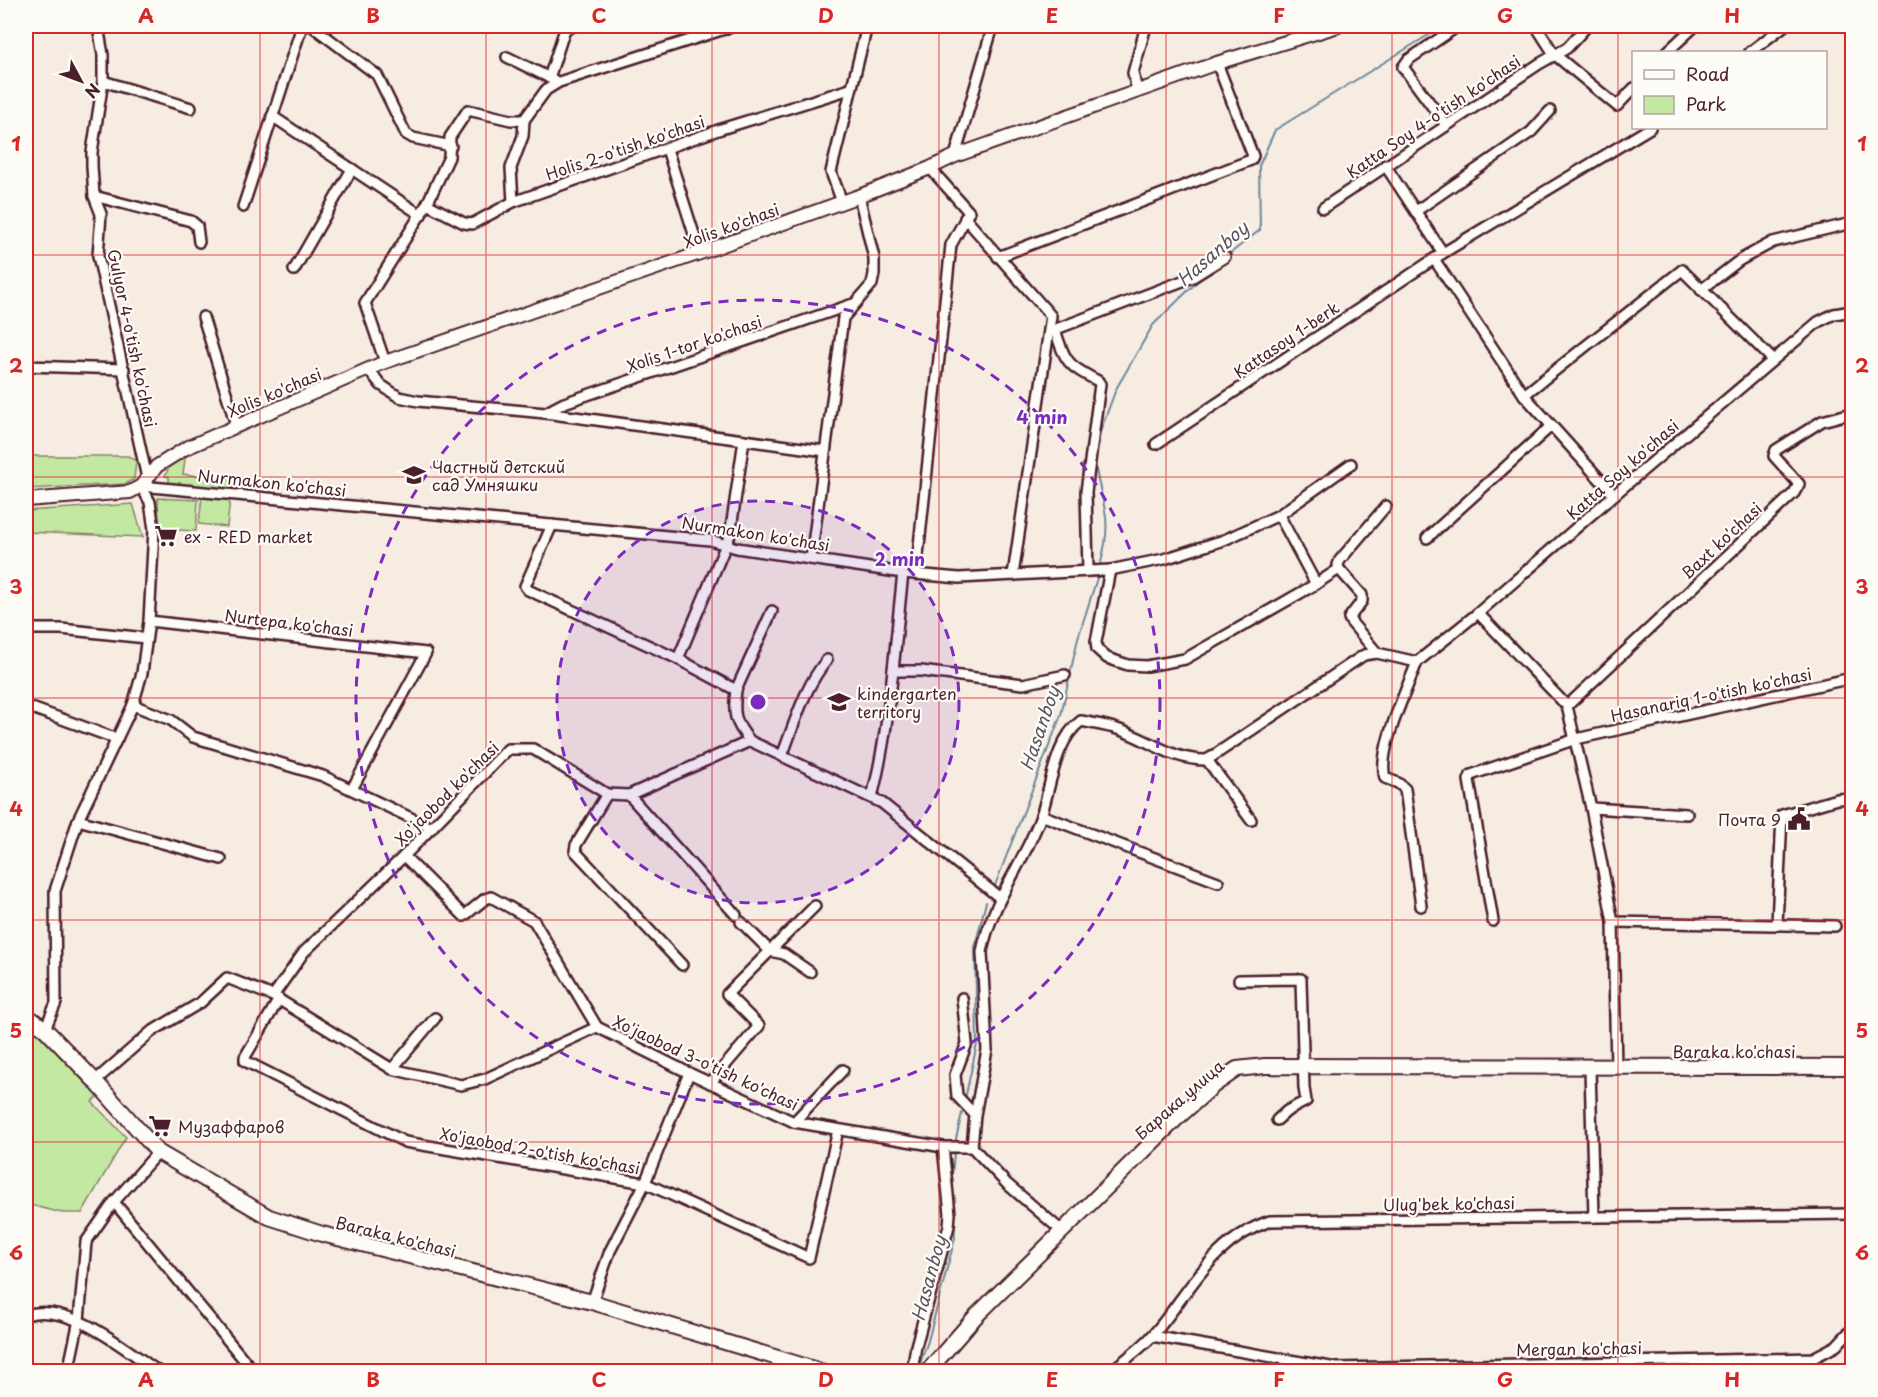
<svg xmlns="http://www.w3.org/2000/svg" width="1878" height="1397" font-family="'Playpen Sans',sans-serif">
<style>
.green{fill:#c3e8a2;stroke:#868466;stroke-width:1.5}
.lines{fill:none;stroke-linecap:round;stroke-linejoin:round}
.stream{stroke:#6d879a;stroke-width:2}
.minor-casing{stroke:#4a1f2b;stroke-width:14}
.tertiary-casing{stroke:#4a1f2b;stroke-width:16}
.secondary-casing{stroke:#4a1f2b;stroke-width:18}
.minor{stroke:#fdfcf7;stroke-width:9}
.tertiary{stroke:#fdfcf7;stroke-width:12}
.secondary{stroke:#fdfcf7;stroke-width:14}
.grid{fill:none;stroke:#d62828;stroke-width:1.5;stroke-opacity:0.55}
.ring{fill:none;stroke:#7b2cbf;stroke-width:3;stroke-dasharray:10 8}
.labels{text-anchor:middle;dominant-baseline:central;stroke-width:4.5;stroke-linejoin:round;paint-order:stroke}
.street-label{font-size:16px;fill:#4a1f2b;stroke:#fdfcf7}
.poi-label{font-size:16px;fill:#4a1f2b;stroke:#fdfcf7;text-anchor:start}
.water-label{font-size:18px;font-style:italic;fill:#5b5362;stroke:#fdfcf7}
.centre{fill:#7b2cbf;stroke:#fdfcf7;stroke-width:3}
.ring-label{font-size:18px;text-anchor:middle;font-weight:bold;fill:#7b2cbf;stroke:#fdfcf7;stroke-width:4.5;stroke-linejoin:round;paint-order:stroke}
.neatline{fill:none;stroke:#d62828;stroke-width:2}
.grid-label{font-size:20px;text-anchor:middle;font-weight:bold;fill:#d62828}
</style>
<rect width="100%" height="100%" fill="#f6ece2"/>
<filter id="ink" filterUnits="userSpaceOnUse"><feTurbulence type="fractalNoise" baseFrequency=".0167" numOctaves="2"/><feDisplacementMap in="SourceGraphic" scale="12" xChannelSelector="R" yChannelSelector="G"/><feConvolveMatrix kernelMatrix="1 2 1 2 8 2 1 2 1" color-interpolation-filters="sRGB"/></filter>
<g filter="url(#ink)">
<g class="green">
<path d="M 186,452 L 183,474 L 232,480 L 232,492 L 169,485 L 169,477 L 165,476 L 173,459 Z"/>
<path d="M 26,456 L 128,456 L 136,461 L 134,479 L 125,484 L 26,489 Z"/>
<path d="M 202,496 L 230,498 L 227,527 L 199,524 Z"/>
<path d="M 158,498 L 198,500 L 196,531 L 159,529 Z"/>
<path d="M 133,504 L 143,537 L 26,532 L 26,511 Z"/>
<path d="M 26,1022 L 43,1037 L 98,1096 L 92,1102 L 126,1137 L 82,1213 L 62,1213 L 26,1204 Z"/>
</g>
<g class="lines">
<g class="stream">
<path d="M 1228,255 L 1260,230 L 1259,166 L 1275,130 L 1443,26"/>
<path d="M 1096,443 L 1116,389 L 1153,325 L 1205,274"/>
<path d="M 1095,460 C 1096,478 1102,493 1105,511 C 1109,529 1105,548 1100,566"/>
<path d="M 994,888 L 1061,715 L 1078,638 L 1098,575"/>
<path d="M 965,1099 L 977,1044 L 975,946 L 986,902"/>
<path d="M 955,1143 L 962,1113"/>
<path d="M 953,1200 L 952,1174 L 954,1154"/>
<path d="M 917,1372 L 928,1341 L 955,1238 L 954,1218"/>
</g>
<g class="minor-casing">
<g id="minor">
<path d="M 98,26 L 103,55 L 103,81 L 92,152 L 92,166 L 94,196 L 101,214 L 98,256 L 147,478"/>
<path d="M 312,26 L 377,75 L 406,134 L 413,138 L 451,146"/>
<path d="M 1536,26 L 1554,54 L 1617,106 L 1634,88"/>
<path d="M 1667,52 L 1695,26"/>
<path d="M 1750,52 L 1784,26"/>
<path d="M 507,57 L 554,80"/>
<path d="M 549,78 L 565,29 L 574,26"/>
<path d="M 103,81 L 191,108"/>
<path d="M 1137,91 L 1133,73 L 1146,26"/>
<path d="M 272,116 L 421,215"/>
<path d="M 1446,125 L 1403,67 L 1408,60 L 1458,26"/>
<path d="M 667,149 L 700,253"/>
<path d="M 955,156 L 993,26"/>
<path d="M 1385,165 L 1443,253"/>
<path d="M 94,196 L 191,221 L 197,226 L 199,242"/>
<path d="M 513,202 L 511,168 L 523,136 L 524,120 L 546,90 L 559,82 L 734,26"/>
<path d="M 842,202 L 831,172 L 867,26"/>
<path d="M 427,204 L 464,223 L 472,224 L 513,202 L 721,129 L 850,89"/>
<path d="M 243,207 L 302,26"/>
<path d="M 1323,208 L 1539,64 L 1567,48 L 1587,26"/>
<path d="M 1416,211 L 1531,132 L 1550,111"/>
<path d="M 965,218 L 1051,316 L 1013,575"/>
<path d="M 998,257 L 1251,160 L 1253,156 L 1217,63"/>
<path d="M 1434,259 L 1524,395 L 1614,495"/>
<path d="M 294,270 L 352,169"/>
<path d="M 1701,290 L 1740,260 L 1773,242 L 1852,223"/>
<path d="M 203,317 L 236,425"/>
<path d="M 1055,330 C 1066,363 1067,365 1098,381 L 1100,384 L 1086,492 L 1088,570"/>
<path d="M 1051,331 L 1193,277 L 1225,257"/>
<path d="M 385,362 L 365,303 L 427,204 L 449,157 L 450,137 L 468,110 L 511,120 L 524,120"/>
<path d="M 26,366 L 124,369"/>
<path d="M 368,369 L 381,385 L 399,397 L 418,401 L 545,413 L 564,403 L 853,304"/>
<path d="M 1524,395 L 1682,270 L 1773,360"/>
<path d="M 545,413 L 825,451"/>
<path d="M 1156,444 L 1443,253 L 1650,128"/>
<path d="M 141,486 L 710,540 L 737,548 L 903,573 L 959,578 L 1110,570 L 1164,559 L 1224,540 L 1279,515 L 1351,464"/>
<path d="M 1279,515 L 1316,584 L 1339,569 L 1362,595 L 1362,601 L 1349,618 L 1351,622 L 1377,653"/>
<path d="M 552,525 L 525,586 L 528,590 L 678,659 L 736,690 C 733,713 734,722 750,741 L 882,803 L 1000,898"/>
<path d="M 1427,538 L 1551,426"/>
<path d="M 811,559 L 843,318 L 872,284 L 874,274 L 874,258 L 859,196"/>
<path d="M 1339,569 L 1338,565 L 1340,560 L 1386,506"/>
<path d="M 1110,570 L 1096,642 L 1097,649 L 1107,658 L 1128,665 L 1147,666 L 1185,659 L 1316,584"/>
<path d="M 916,574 L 951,245 L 969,212 L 930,168"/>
<path d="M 1478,613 L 1567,706 L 1591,808 L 1613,922 L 1616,1068"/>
<path d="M 149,621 L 426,653 L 352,789"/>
<path d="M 26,629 L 61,629 L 146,638"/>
<path d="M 678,659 L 730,535 L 744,440"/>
<path d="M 1417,662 L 1478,613 L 1614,495 L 1818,322 L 1834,314 L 1852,311"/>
<path d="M 1417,662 C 1407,689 1377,751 1385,778 L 1398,783 L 1405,789 L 1421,906"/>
<path d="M 893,671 L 921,671 L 1023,684 L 1065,675"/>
<path d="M 736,690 L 772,611"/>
<path d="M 133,705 L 171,720 L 193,737 L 323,776 L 432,828"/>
<path d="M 1567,706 L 1794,493 L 1799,484 L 1774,456 L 1776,450 L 1822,421 L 1852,413"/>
<path d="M 29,707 L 117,739"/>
<path d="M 782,756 C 795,723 804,687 827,660"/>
<path d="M 1207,760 L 1251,820"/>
<path d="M 607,794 L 576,845 L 575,851 L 682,965"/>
<path d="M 629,795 L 736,915"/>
<path d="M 872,797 C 890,727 895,645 903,573"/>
<path d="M 1591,808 L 1687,814"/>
<path d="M 1041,815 L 1218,882"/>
<path d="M 78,820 L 221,859"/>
<path d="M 404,856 L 464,916 L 485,899 L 491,897 L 534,921 L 597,1027 L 689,1073 L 794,1122 L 943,1147 L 972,1147"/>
<path d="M 1493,921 L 1469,780 L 1471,775 L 1576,739 L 1852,678"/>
<path d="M 741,922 L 770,951 L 784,954 L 810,972"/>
<path d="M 1613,922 L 1835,926"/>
<path d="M 1777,924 L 1782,815 L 1837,799 L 1852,798"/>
<path d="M 1239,980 L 1301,979 L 1304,1088 L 1306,1101 L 1287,1111 L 1277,1120"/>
<path d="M 273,996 L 304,952 L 404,856 L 508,749 L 533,749 L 607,794 L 629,795 L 750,741"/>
<path d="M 962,998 L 967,1043 L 955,1075 L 957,1096 L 975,1115"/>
<path d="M 279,999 L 245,1057 L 245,1061 L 405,1142 L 645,1183 L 809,1258 L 838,1130"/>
<path d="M 45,1029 L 56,1003 L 55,891 L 78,820 L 133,705 L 142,673 L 149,621 L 154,529 L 150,502 L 141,486"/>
<path d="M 1590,1068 L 1594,1217"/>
<path d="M 392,1069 L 435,1018"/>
<path d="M 95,1081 L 151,1032 L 200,1003 L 227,978 L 273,996 L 392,1069 L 461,1085 L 485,1079 L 597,1027"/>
<path d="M 710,1083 L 759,1026 L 727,994 L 815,906"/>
<path d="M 794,1122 L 843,1070"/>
<path d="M 114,1202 L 254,1372"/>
<path d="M 1063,1232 L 1007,1184 L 972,1147 L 975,1115 L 987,1050 L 982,952 C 991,901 1026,861 1042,813 C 1051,784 1056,739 1081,721 C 1092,723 1103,725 1114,728 C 1148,738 1169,760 1207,760 L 1364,655 L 1377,653 L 1417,662"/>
<path d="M 592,1302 L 610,1251 L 645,1183 L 689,1073"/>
<path d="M 26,1315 C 69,1301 123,1348 159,1372"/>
<path d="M 1152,1336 L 1336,1368 L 1813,1358 L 1836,1346 L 1852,1329"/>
<path d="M 68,1372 L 79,1320 L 86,1242 L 114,1202 L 158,1152"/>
<path d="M 912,1372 L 916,1346 L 949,1226 L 950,1214 L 943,1147"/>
<path d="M 1110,1372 C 1124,1360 1141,1349 1153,1335 C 1191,1291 1211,1241 1270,1221 L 1852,1214"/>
<path d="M 1755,1372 L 1757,1359"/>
</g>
</g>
<g class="tertiary-casing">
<path id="tertiary" d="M 26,500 L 130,492 L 141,486 L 157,466 L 186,448 L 385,362 L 700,253 L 859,196 L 930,168 L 955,156 L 1217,63 L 1338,26"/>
</g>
<g class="secondary-casing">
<g id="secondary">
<path d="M 26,1015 L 45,1029 L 95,1081 L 158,1152 L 269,1217 L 322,1234 L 592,1302 L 824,1372"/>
<path d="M 927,1372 L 976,1316 L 1176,1119 L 1214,1085 L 1237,1069 L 1265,1066 L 1852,1067"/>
</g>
</g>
<use href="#minor" class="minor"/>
<use href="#tertiary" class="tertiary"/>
<use href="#secondary" class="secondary"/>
</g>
</g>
<path class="grid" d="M 260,26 L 260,1372M 486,26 L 486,1372M 712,26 L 712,1372M 939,26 L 939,1372M 1166,26 L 1166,1372M 1392,26 L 1392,1372M 1618,26 L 1618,1372M 26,255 L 1852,255M 26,477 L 1852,477M 26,698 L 1852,698M 26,920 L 1852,920M 26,1142 L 1852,1142"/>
<circle cx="758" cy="702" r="201" fill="#7b2cbf" fill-opacity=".12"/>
<g class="ring">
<circle cx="758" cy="702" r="201"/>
<circle cx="758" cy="702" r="402"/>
</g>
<defs>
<g id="school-bare" transform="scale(1.8)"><path d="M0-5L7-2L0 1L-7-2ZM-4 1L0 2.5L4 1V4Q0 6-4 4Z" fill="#4a1f2b" stroke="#fdfcf7" stroke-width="2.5" paint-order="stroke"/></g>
<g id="supermarket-bare" transform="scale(1.8)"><path d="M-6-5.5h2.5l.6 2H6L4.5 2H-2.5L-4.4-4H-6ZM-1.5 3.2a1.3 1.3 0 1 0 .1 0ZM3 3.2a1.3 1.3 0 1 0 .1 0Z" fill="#4a1f2b" stroke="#fdfcf7" stroke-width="2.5" paint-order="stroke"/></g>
<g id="civic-bare" transform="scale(1.8)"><path d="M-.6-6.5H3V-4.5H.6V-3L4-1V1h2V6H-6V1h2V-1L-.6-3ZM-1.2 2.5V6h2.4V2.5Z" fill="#4a1f2b" stroke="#fdfcf7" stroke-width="2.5" paint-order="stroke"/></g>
</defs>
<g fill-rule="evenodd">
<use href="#school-bare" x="414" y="475"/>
<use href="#supermarket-bare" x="166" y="536"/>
<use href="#school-bare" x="839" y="702"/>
<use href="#civic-bare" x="1799" y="819"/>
<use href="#supermarket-bare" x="160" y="1126"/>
</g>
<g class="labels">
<g class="street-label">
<text transform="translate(1433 116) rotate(-34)">Katta Soy 4-o'tish ko'chasi</text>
<text transform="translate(625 147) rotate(-19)">Holis 2-o'tish ko'chasi</text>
<text transform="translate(731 225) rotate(-20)">Xolis ko'chasi</text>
<text transform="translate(133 338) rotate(78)">Gulyor 4-o'tish ko'chasi</text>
<text transform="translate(1286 339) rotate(-34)">Kattasoy 1-berk</text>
<text transform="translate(694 343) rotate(-19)">Xolis 1-tor ko'chasi</text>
<text transform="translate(274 392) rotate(-23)">Xolis ko'chasi</text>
<text transform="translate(1622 469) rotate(-41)">Katta Soy ko'chasi</text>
<text transform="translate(272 482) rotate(6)">Nurmakon ko'chasi</text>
<text transform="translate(756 533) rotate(9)">Nurmakon ko'chasi</text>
<text transform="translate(1721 540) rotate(-43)">Baxt ko'chasi</text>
<text transform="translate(289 622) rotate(7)">Nurtepa ko'chasi</text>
<text transform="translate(1711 694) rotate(-12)">Hasanariq 1-o'tish ko'chasi</text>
<text transform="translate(446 793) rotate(-45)">Xo'jaobod ko'chasi</text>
<text x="1734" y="1051">Baraka ko'chasi</text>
<text transform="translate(706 1062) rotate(25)">Xo'jaobod 3-o'tish ko'chasi</text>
<text transform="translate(1179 1099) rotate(-41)">Барака улица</text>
<text transform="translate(540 1150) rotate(10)">Xo'jaobod 2-o'tish ko'chasi</text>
<text transform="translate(1449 1203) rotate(-1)">Ulug'bek ko'chasi</text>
<text transform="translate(396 1236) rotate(14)">Baraka ko'chasi</text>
<text transform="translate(1579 1348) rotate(-1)">Mergan ko'chasi</text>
</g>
<g class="poi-label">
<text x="432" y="466">Частный детский<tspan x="432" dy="18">сад Умняшки</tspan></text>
<text x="184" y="536">ex - RED market</text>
<text x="857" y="693">kindergarten<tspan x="857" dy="18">territory</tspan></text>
<text x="1781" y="819" text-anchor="end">Почта 9</text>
<text x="178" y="1126">Музаффаров</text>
</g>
<g class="water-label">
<text transform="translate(1212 253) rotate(-41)">Hasanboy</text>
<text transform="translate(1039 728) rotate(-71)">Hasanboy</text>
<text transform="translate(928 1278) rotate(-75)">Hasanboy</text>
</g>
</g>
<circle cx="758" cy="702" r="9" class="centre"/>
<g class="ring-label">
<text x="1042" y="424">4 min</text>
<text x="900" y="566">2 min</text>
</g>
<rect width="1878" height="1397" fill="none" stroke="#fdfcf7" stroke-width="66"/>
<rect x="1632" y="51" width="195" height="78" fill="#fdfcf7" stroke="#b5a4a5" stroke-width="1.5"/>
<rect x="1644" y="70" width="30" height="9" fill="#fdfcf7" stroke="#b5a4a5" stroke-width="1.5"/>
<text x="1686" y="81" font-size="18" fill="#4a1f2b">Road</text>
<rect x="1644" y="96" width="30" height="18" fill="#c3e8a2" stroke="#b5a4a5" stroke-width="1.5"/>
<text x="1686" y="111" font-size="18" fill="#4a1f2b">Park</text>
<g transform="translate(81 81) rotate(131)" stroke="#fdfcf7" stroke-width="4.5" paint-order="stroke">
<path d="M0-4.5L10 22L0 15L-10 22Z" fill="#4a1f2b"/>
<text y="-9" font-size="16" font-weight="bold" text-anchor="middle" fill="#4a1f2b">N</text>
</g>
<rect x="33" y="33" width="1812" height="1331" class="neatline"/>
<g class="grid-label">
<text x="146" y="23">A</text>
<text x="373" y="23">B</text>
<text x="599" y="23">C</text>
<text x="826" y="23">D</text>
<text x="1052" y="23">E</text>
<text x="1279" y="23">F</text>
<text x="1505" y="23">G</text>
<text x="1732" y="23">H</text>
<text x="16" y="151">1</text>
<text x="1862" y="151">1</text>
<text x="16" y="373">2</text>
<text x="1862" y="373">2</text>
<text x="16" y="594">3</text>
<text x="1862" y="594">3</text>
<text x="16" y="816">4</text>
<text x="1862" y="816">4</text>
<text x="16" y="1038">5</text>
<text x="1862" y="1038">5</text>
<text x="16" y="1260">6</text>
<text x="1862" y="1260">6</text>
<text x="146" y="1387">A</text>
<text x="373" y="1387">B</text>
<text x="599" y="1387">C</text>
<text x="826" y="1387">D</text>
<text x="1052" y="1387">E</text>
<text x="1279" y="1387">F</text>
<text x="1505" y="1387">G</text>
<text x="1732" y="1387">H</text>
</g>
</svg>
